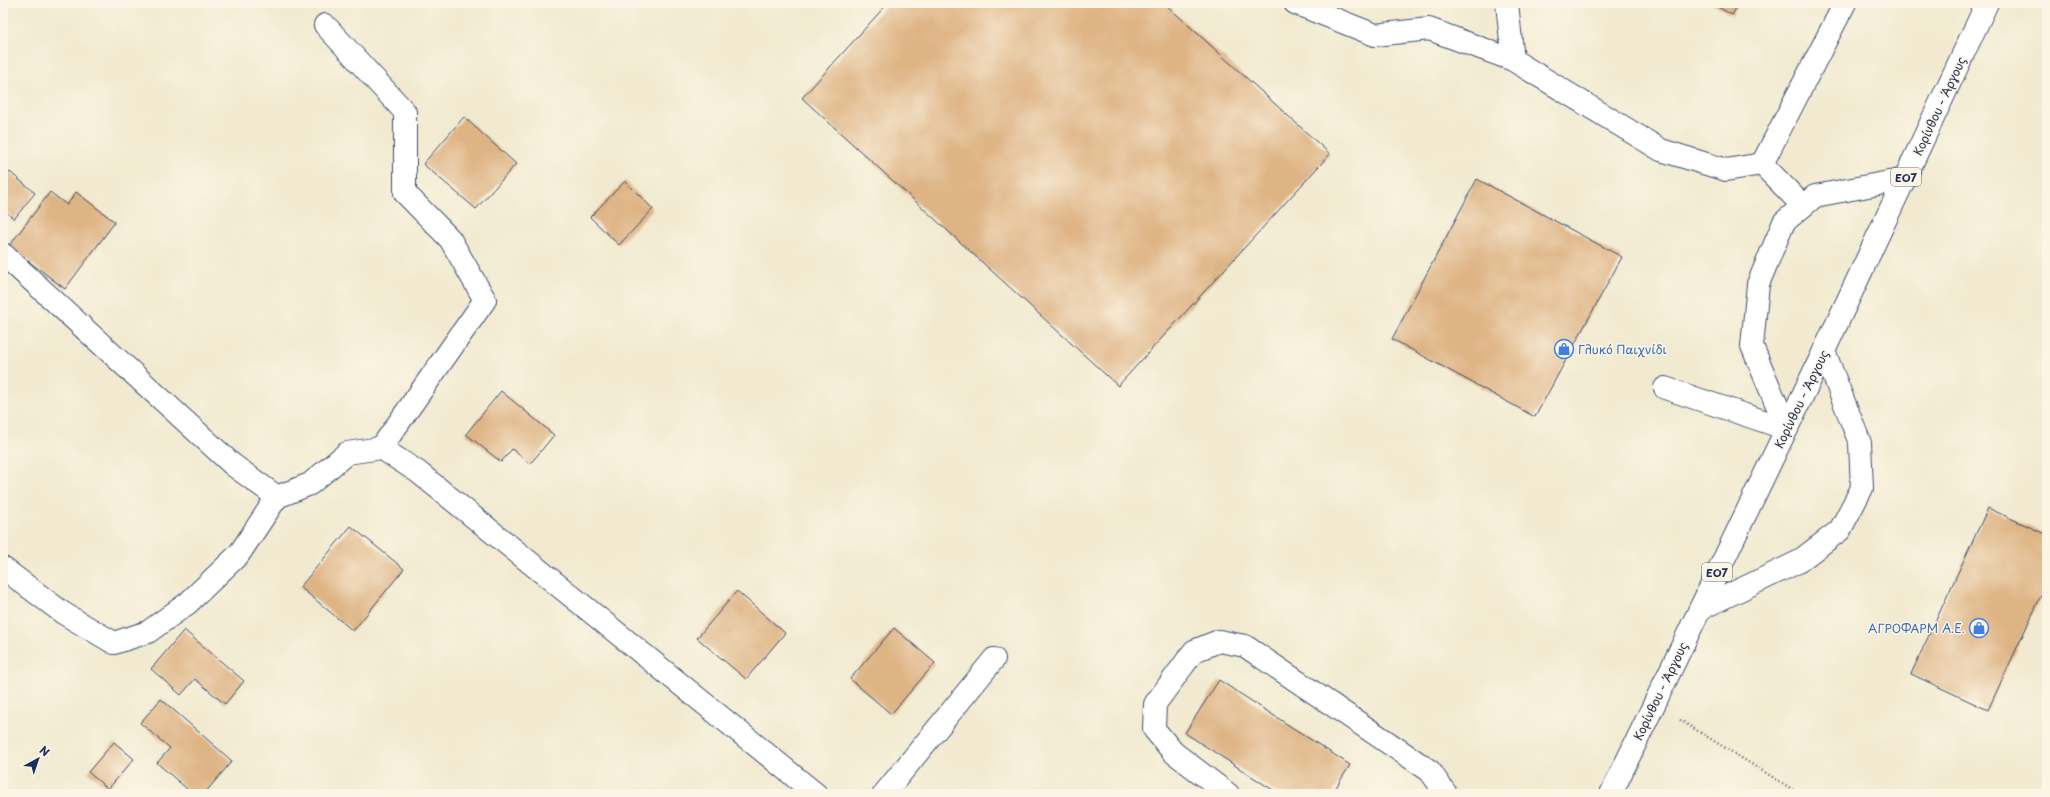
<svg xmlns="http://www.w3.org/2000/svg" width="2050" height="797" font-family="'Playpen Sans',sans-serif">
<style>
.building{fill:#deb484}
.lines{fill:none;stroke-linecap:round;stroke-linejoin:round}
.minor-casing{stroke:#3b4b6f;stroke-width:24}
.major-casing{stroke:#3b4b6f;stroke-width:24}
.path{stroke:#3b4b6f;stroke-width:2.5;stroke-dasharray:1 3;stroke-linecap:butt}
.minor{stroke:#fff;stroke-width:22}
.major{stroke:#fff;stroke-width:22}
.labels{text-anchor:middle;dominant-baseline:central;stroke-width:3;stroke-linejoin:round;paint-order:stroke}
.shield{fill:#fcf5e5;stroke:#5e6a86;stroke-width:1}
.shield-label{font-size:11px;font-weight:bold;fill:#1b2f5e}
.street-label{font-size:12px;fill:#1b2f5e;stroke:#fcf5e5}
.shop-label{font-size:12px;fill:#366cbe;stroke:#fcf5e5;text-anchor:start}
</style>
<rect width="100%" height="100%" fill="#fcf5e5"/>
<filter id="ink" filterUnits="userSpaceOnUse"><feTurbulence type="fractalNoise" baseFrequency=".025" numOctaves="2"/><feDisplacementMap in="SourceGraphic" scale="8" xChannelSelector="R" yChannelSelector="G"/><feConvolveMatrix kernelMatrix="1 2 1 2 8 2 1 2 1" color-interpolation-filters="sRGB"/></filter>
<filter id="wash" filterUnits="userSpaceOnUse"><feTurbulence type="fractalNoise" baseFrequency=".012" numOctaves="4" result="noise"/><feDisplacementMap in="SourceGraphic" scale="16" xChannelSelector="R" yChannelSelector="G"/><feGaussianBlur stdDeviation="0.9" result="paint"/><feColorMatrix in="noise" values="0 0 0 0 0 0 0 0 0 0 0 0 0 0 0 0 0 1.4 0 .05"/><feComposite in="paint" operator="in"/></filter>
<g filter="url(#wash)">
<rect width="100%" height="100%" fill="#f1ead0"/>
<g id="blocks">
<g class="building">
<path d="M 888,3 L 1164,3 L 1330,154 L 1118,386 L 802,98 Z"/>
<path d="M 1711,3 L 1739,3 L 1732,15 Z"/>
<path d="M 464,117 L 516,164 L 476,209 L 423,164 Z"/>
<path d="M 10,172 L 35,193 L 14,219 L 3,209 L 3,180 Z"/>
<path d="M 1477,179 L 1622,257 L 1535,417 L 1392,339 Z"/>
<path d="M 625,181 L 653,209 L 619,245 L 590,217 Z"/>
<path d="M 50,192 L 67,205 L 76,192 L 115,222 L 65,289 L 9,246 Z"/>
<path d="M 501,391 L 554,435 L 530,464 L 512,449 L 501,462 L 466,434 Z"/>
<path d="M 1988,508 L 2047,535 L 2047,583 L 1988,710 L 1911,674 Z"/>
<path d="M 351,526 L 404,569 L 353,631 L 300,587 Z"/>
<path d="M 737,591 L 785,633 L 746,679 L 697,638 Z"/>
<path d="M 894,628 L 935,663 L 891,714 L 850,679 Z"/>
<path d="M 184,630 L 244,681 L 225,704 L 195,679 L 181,695 L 151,669 Z"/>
<path d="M 1219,680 L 1350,765 L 1332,794 L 1279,794 L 1185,733 Z"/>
<path d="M 161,699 L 232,761 L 204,794 L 193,794 L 157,763 L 170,748 L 140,723 Z"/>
<path d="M 114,742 L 134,759 L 108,789 L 88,772 Z"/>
</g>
</g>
</g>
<g filter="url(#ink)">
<use href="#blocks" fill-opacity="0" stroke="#3b4b6f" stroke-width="1"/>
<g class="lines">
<g class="minor-casing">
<g id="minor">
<path d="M 1295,3 L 1375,35 L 1429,29 L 1513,60 L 1661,150 L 1726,170 L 1762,164 L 1803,206"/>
<path d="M 1507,3 L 1513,60"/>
<path d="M 325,25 L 405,112 L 405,193 L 450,239 L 485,300 L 381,448"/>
<path d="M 1762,164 L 1845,3"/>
<path d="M 3,254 L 233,465 L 277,497 L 310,484 L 347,453 L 381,448 L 418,472 L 816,794"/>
<path d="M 1665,388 L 1787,429"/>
<path d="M 1787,429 L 1752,346 L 1758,284 L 1784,222 L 1815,196 L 1905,179"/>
<path d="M 3,568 L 63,613 L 114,643 L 148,632 L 188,603 L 239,554 L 277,497"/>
<path d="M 1700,609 L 1798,562 L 1840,530 L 1862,488 L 1860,443 L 1824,351"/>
<path d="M 884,794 L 994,659"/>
<path d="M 1228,794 L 1173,752 L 1154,729 L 1155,704 L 1194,651 L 1219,641 L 1245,646 L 1430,771 L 1446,794"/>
</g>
</g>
<g class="major-casing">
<path id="major" d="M 1611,794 L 1824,351 L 1987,3"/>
</g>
<path class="path" d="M 1680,720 L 1800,794"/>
<use href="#minor" class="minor"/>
<use href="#major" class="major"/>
</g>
</g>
<defs>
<g id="shop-ring" transform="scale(1)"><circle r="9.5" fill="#fcf5e5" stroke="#3f7fe0" stroke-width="1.5"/><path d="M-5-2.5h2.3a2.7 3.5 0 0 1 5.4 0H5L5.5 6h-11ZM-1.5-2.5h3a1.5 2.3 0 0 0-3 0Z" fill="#3f7fe0"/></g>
</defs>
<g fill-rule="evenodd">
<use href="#shop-ring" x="1564" y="349"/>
<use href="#shop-ring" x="1979" y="628"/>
</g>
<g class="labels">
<g class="shield">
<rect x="1891" y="168" width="30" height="18" rx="3"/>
<rect x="1702" y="563" width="30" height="18" rx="3"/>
</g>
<g class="shield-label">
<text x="1906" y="177">ΕΟ7</text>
<text x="1717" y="572">ΕΟ7</text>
</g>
<g class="street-label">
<text transform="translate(1939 106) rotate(-65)">Κορίνθου - Άργους</text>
<text transform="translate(1801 399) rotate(-64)">Κορίνθου - Άργους</text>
<text transform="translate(1660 691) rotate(-64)">Κορίνθου - Άργους</text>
</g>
<g class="shop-label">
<text x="1578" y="349">Γλυκό Παιχνίδι</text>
<text x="1965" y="628" text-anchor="end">ΑΓΡΟΦΑΡΜ Α.Ε.</text>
</g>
</g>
<rect width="2050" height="797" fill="none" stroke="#fcf5e5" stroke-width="16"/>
<g transform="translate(38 759) rotate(40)" stroke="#fcf5e5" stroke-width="3" paint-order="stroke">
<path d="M0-3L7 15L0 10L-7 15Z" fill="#1b2f5e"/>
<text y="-6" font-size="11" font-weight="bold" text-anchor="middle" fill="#1b2f5e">N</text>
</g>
</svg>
